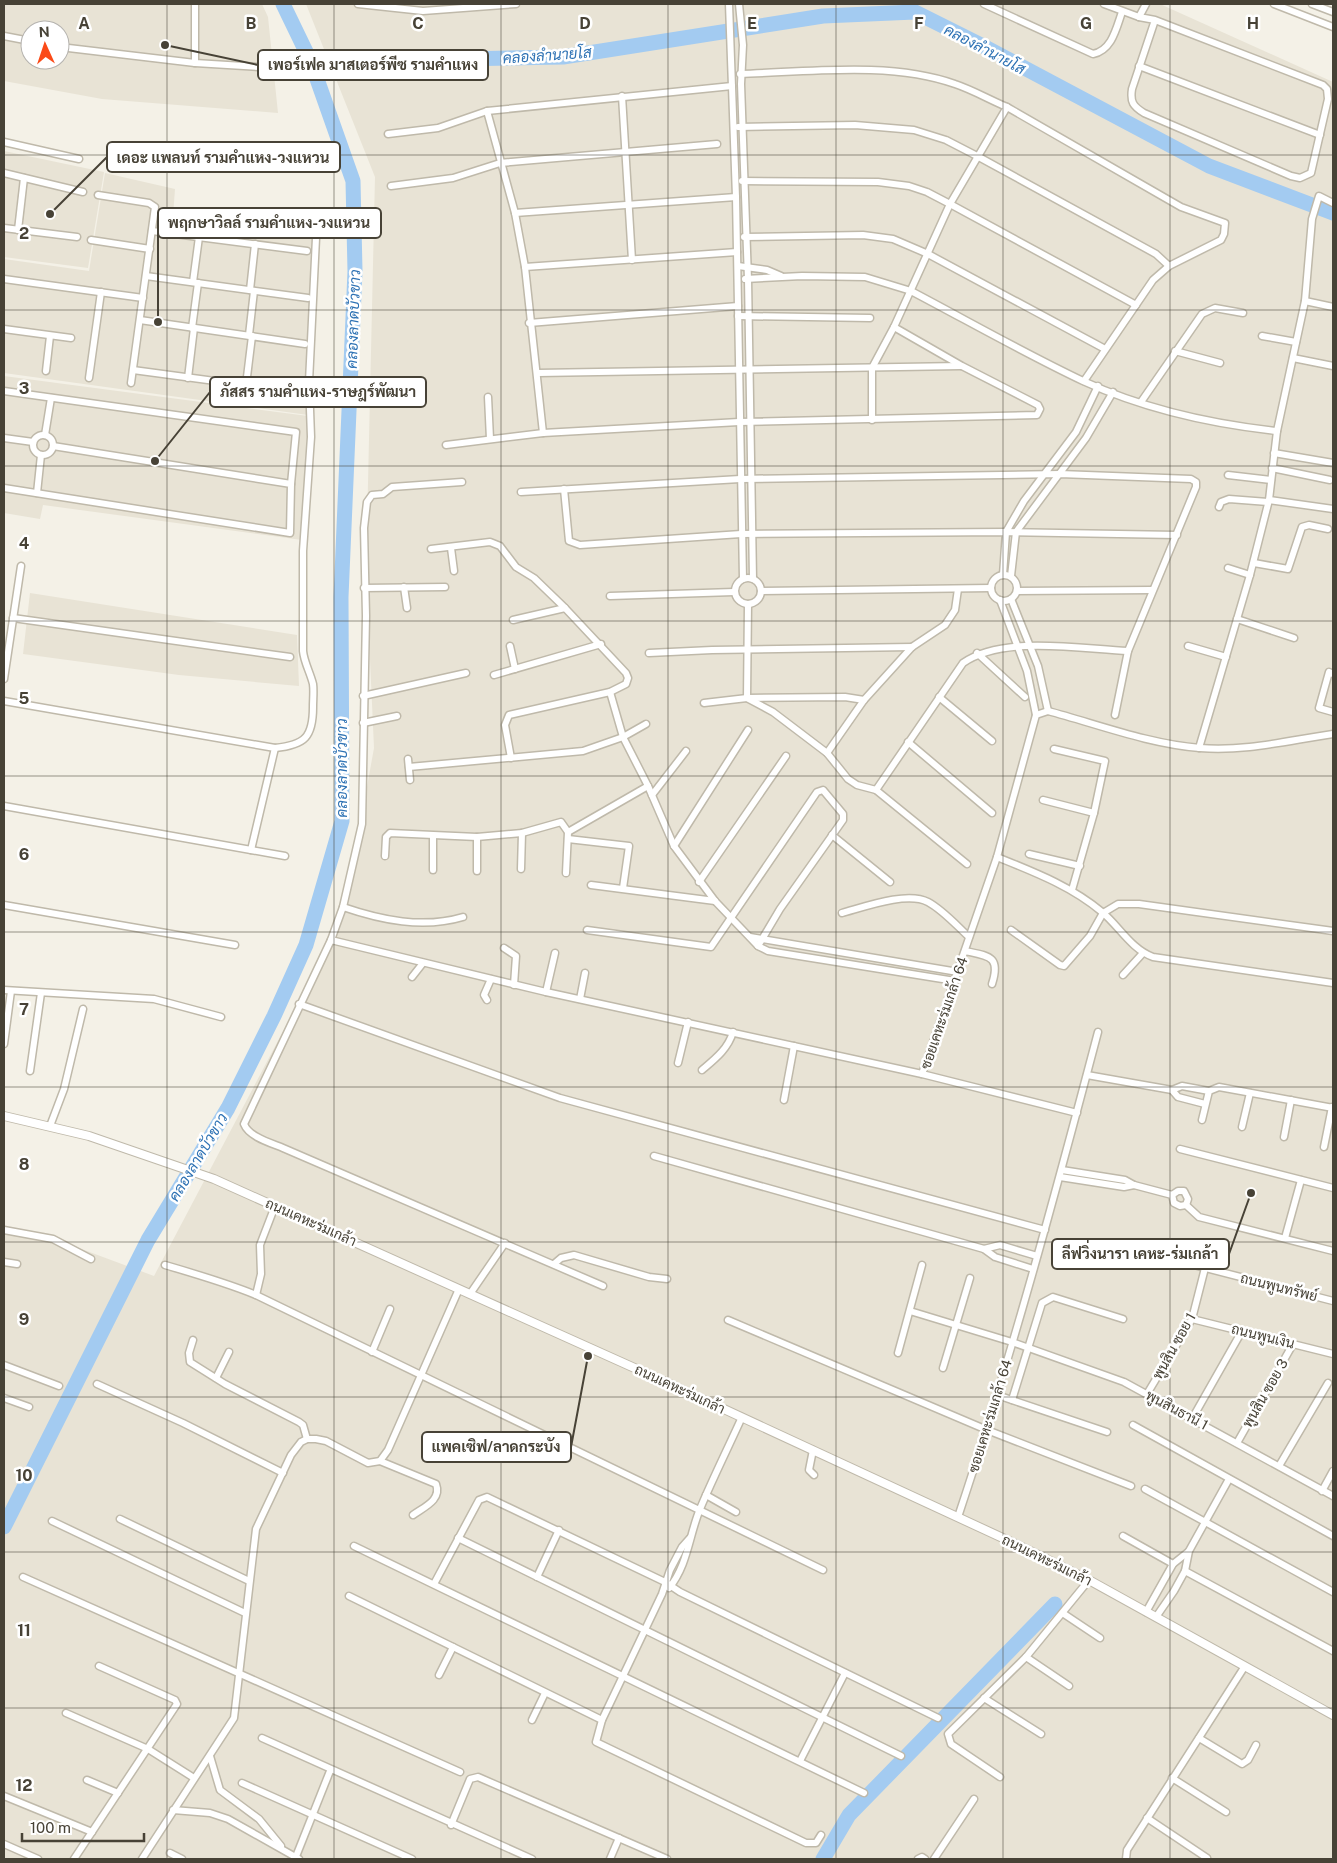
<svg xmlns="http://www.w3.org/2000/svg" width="1337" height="1863" font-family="'Public Sans',Sarabun,sans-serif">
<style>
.residential{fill:#e8e3d5;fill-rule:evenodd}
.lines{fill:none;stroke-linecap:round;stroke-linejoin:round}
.river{stroke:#a3cbf1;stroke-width:15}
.minor-casing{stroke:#bfb9aa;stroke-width:9}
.tertiary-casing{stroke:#bfb9aa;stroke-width:10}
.minor{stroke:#fff;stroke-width:6}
.tertiary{stroke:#fff;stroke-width:8}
.grid{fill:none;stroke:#474236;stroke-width:1;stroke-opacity:0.55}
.labels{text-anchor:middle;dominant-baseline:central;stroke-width:5;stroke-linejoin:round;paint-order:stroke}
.street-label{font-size:14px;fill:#474236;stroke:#fff}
.water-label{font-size:15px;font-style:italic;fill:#2e72b4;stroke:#fff}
.grid-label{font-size:16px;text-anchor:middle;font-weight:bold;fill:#474236;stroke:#fff;stroke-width:5;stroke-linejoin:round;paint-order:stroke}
.leader{fill:none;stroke:#474236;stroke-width:2}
.callout-dot{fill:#474236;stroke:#fff;stroke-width:2}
.callout{fill:#fff;stroke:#474236;stroke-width:2}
.callout-label{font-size:15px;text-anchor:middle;font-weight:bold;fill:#474236}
</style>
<rect width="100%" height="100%" fill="#f4f1e7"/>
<g class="residential">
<path d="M 4,4 L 262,4 L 268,17 L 278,113 L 102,99 L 4,81 ZM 30,30 L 60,30 L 60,60 L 30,60 Z"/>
<path d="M 306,4 L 1160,4 L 1333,82 L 1333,1859 L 4,1859 L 4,1232 L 60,1241 L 154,1276 L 310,980 L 350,881 L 374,748 L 366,571 L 375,177 Z"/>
<path d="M 4,151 L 104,172 L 88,268 L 4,257 Z"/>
<path d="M 105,173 L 175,189 L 173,216 L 317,237 L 308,415 L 4,373 L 4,259 L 89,271 Z"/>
<path d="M 4,376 L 308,416 L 302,540 L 43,505 L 40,519 L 4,513 Z"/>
<path d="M 30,593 L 297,635 L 299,686 L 179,675 L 23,654 Z"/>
</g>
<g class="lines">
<g class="river">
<path d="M 311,62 L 563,57 L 823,16 L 915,12 L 987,48 L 1209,166 L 1333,213"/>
<path d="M 4,1527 L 148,1240 L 228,1108 L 274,1016 L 306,945 L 342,821 L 341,597 L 355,271 L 353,181 L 311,62 L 283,4"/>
<path d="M 823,1859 L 849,1815 L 1055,1604"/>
</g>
<g class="minor-casing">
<g id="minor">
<path d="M 358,4 L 423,11 L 516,4"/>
<path d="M 729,4 L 736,197 L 743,579"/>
<path d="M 739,4 L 743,45 L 741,84 L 748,279 L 753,579"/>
<path d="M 984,4 L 1093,54 C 1112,50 1116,29 1122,12"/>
<path d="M 1104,4 L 1139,17"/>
<path d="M 1146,4 L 1139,17 L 1155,20 L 1323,85 L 1327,89 L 1328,99 L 1311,173 L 1300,178 L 1291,176 L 1144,113 C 1133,106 1130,102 1132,89 L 1155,20"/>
<path d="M 1274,4 L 1333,27"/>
<path d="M 1312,4 L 1333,12"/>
<path d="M 4,36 L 30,41"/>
<path d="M 60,47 L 195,63 L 259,67"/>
<path d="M 195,63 L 195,4"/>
<path d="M 1139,66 L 1320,135"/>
<path d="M 740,74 C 807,72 891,61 955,84 C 973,90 990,100 1007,107"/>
<path d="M 622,96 L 632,260"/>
<path d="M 487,111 L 515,213 L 525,267 L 543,433"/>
<path d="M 738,127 L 855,125 L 914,130 L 946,140 L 977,156 L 1156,254 L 1169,266"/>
<path d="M 388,134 L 438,128 L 487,111 L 732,86"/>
<path d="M 4,142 L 79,159"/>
<path d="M 4,173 L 83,192"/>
<path d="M 742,181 L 878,182 L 909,186 L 927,192 L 950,204 L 1136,305"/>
<path d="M 391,186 L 453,178 L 500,163 L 717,144"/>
<path d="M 98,195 L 149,203 L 155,207 L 131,383"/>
<path d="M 515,213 L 736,197"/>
<path d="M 4,228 L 77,237"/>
<path d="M 18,230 L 24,178"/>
<path d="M 152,231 L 307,251"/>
<path d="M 744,237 L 863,235 L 893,239 L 928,254 L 1105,349"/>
<path d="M 91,240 L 150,249"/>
<path d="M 738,266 L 767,270 L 781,276"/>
<path d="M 525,267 L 737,252"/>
<path d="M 146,276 L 308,298"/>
<path d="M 4,279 L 143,298"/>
<path d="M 745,279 L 802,276 L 865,277 L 911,291 C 968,321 1024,353 1083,381 C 1142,408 1212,424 1277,431"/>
<path d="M 193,282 L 199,237"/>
<path d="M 250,290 L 255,244"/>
<path d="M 1305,301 L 1333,307"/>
<path d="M 738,316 L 870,318"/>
<path d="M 140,320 L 305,344"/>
<path d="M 529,323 L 738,306"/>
<path d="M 192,328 L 198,283"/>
<path d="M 4,329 L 71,338"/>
<path d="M 249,335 L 254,291"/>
<path d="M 1262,336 L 1296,342"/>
<path d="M 1175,351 L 1220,363"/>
<path d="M 1293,358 L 1333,366"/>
<path d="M 133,370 L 305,393"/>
<path d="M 46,371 L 50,336"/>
<path d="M 538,373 L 961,366"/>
<path d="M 89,378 L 101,292"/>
<path d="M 188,378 L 194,328"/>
<path d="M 246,385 L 252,336"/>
<path d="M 4,391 L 296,432 L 291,484"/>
<path d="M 488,397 L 490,439"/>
<path d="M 1141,402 L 1202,314 L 1215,308 L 1243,313"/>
<path d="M 872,420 L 872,368 L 894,327"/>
<circle cx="43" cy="445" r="10"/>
<path d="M 45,435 L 51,398"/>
<path d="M 4,438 L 33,442"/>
<path d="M 446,445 L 543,433 L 739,422 L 1037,415 L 1040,409 L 1038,405 L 962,366 L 894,327 L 950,204 L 1007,107 L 1181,207 L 1225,223 L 1224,234 L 1221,240 L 1169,266 L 1153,280 L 1084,381"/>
<path d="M 1274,453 L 1333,463"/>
<path d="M 1272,468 L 1330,480"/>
<path d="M 1228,475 L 1271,480"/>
<path d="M 462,482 L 392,487 L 383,494 L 372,495 L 367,502 L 364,528 L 366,616 L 362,824 L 343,907 L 331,940 L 244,1124 C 249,1137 271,1143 283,1148 L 603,1286"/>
<path d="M 4,488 L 290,533 L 291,484 L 53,446"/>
<path d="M 564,489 L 569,541 L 580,545 L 741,534 L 1006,532 L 1177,535"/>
<path d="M 521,492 L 740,479 L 1060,474 L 1191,479 L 1196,482 L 1196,487 L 1128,651 L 1115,715"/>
<path d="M 37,493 L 41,455"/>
<path d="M 1269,500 L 1333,509"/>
<path d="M 1219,507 L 1221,502 L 1229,499 L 1268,502"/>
<path d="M 451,548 L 454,571"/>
<path d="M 431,549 L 490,542 L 500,546 L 516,567 L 534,578 L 565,608 L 626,673 L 628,678 L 626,684 L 610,692 L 509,715 L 505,725 L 511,758"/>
<path d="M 1254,563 L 1288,569 L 1302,527 L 1309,525 L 1328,529"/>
<path d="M 1228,568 L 1250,575"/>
<path d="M 1003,575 L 1006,532 L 1024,501 L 1076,432 L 1098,386"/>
<circle cx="1004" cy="588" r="13"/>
<path d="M 1011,576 L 1016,532 L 1086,438 L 1113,392"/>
<circle cx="748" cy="591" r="13"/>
<path d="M 404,587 L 407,608"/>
<path d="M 364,588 L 445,587"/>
<path d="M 761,591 L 991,588"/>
<path d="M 1017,591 L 1152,590"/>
<path d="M 610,596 L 734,592"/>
<path d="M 1011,599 L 1038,666 L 1048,711"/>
<path d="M 1000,600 L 1027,671 L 1036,715"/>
<path d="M 748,604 L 747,698 L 773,712 L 827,753 L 848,779 L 857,785 L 876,790 L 967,864"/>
<path d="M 13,618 L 290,657"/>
<path d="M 1237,619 L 1294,638"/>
<path d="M 513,620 L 565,608"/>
<path d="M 510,646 L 515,669"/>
<path d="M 1188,646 L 1226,657"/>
<path d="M 649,653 L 712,650 L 912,647"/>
<path d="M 977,653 L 1025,697"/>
<path d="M 1333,674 L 1329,672 L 1319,708 L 1333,712"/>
<path d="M 494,675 L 601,644"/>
<path d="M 4,679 L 21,566"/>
<path d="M 610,692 L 623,737 L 648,786 L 674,846 L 715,901 L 758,946 L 768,951 L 955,981"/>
<path d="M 363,696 L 466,673"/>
<path d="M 939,697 L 992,741"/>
<path d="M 4,701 L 275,748 C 305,745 313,737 313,707 C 313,699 314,691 313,684 C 310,672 304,662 303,651 L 303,551 L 311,437 L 309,382 L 316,238 L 314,230 L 303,224 L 255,216"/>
<path d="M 704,703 L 747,698 L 845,697 L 864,700"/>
<path d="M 363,723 L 397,716"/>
<path d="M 908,742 L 992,813"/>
<path d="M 1199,748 L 1250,575 L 1269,500 L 1277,431 L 1305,301 L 1312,219 L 1319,196 L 1333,203"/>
<path d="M 1054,749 L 1105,761 L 1094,813 L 1072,890"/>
<path d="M 827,753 L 864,700 L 912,647 L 945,625 L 955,610 L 958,589"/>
<path d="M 408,759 L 410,780"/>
<path d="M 409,767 L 583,751 L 623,737 L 646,724"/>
<path d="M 876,790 L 963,663 C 1004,635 1080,649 1128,651"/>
<path d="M 652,795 L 686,751"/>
<path d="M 1043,800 L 1094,813"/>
<path d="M 4,806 L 285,856"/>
<path d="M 568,832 L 648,786"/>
<path d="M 832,835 L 890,882"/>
<path d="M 477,837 L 477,871"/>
<path d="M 568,839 L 629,846 L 623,888"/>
<path d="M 674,846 L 748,730"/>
<path d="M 251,850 L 275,748"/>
<path d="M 1029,854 L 1080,866"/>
<path d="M 385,856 L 386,837 L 390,833 L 477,837 L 522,833 L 561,822 L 568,832 L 566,873"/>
<path d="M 997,857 C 1034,872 1071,886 1102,912 C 1119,926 1131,949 1153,957 L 1333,983"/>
<path d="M 521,869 L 522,833"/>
<path d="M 433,870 L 433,836"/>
<path d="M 699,882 L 786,756"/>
<path d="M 591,885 L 715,901"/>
<path d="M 4,905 L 235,945"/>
<path d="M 343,907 C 381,920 423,929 463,917"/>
<path d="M 842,913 C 864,907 907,891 928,902 C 943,910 957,926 969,937"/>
<path d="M 587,930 L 711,947 L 817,792 L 823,790 L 843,814 L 843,820 L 780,909 L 758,946"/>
<path d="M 1011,930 L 1060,965 L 1064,966 L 1090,936 L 1103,913 L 1118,904 L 1139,904 L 1333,931"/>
<path d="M 750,937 L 958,972"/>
<path d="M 331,940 L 546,992 L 922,1074 L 1077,1113"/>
<path d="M 504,948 L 516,956 L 514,985"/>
<path d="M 965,951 C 989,956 1001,956 992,984"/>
<path d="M 1123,975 L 1143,953"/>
<path d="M 412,977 L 423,963"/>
<path d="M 4,990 L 154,999 L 221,1017"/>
<path d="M 546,992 L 555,953"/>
<path d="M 580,999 L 585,973"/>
<path d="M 487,1000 L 484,995 L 491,979"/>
<path d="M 299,1004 L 560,1098 L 1045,1230"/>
<path d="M 4,1044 L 11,991"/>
<path d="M 678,1063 L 688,1022"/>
<path d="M 702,1070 C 715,1059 728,1049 733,1032"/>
<path d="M 30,1071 L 41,993"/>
<path d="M 922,1074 L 997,857 L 1036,715 L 1048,711 C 1097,724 1149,744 1200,748 C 1244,752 1290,740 1333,734"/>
<path d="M 1087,1075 L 1172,1090 L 1182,1086 L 1209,1091"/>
<path d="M 1172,1090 L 1178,1097 L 1205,1104"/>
<path d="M 784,1100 L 794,1046"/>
<path d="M 1202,1120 L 1209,1091 L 1219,1087 L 1333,1108"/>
<path d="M 50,1126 L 64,1089 L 83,1009"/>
<path d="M 1242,1127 L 1250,1093"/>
<path d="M 1284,1137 L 1291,1100"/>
<path d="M 1324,1147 L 1332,1107"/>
<path d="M 1180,1149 L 1333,1188"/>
<path d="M 654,1156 L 984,1249 L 995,1257 L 1033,1269"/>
<path d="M 1062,1170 L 1125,1180 L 1134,1185 L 1172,1195 L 1174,1203 L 1180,1206 L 1186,1205 L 1199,1217 L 1333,1251"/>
<path d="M 1060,1177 L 1124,1187 L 1134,1185"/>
<path d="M 1172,1195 L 1178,1191 L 1184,1191 L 1188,1199 L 1186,1205"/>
<path d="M 4,1230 L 53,1239 L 91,1259"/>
<path d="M 1285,1238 L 1301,1180"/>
<path d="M 984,1249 L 1000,1245 L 1037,1256"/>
<path d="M 1167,1258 L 1333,1301"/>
<path d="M 4,1262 L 17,1264"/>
<path d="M 554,1264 L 561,1258 L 574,1255 L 649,1277 L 667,1279"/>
<path d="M 165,1265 C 196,1274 227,1283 256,1295 L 823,1570"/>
<path d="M 470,1294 L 505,1243"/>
<path d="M 256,1295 L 261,1274 L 260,1245 L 275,1206"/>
<path d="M 910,1311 L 1012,1342 L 1124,1382 L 1333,1496"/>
<path d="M 1192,1319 L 1333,1354"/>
<path d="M 728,1320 L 987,1430 L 1131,1486"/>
<path d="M 193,1340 L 189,1353 L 190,1362 L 225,1384 L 299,1422 L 303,1425 L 307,1439"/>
<path d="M 372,1352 L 390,1309"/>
<path d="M 898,1353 L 922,1265"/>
<path d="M 4,1365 L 59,1386"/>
<path d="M 943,1368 L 970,1278"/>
<path d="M 216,1378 L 229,1352"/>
<path d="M 97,1384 L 183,1423 L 283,1473"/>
<path d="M 1147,1394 L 1192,1319 L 1205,1268"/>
<path d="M 997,1395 L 1107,1432"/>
<path d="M 4,1398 L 29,1407"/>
<path d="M 1012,1400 L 1042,1303 L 1053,1297 L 1123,1319"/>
<path d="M 1192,1419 L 1242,1331"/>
<path d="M 1133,1425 L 1333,1536"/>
<path d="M 1237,1443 L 1293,1344"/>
<path d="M 813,1450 L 809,1470 L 814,1475"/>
<path d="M 380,1461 L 436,1484 C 442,1500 424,1507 413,1515"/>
<path d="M 1279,1466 L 1328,1383"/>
<path d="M 1145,1489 L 1333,1592"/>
<path d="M 1322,1491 L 1333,1471"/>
<path d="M 706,1495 L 736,1512"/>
<path d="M 958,1517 C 1011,1358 1055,1195 1098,1032"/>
<path d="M 120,1519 L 249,1581"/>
<path d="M 52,1521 L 245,1613"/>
<path d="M 1123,1536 L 1173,1564"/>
<path d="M 458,1538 L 901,1756"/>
<path d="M 690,1538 L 682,1547 L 670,1570 L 662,1594 L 602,1720 L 596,1742 L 806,1843 L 816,1843 L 821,1835"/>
<path d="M 354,1546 L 864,1793"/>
<path d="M 1185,1571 L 1333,1651"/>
<path d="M 23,1577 L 460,1772"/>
<path d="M 537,1577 L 559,1530"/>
<path d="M 434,1584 L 479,1500 L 487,1497 L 665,1582 L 680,1592 L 938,1718"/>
<path d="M 669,1588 C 688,1565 689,1535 700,1509 C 713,1478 728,1448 742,1417"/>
<path d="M 349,1596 L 602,1720"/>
<path d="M 1146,1612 L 1173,1564 L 1188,1552"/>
<path d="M 1064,1614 L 1100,1638"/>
<path d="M 1156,1617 L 1174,1591 L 1185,1571 L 1189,1551 L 1229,1479"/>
<path d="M 439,1675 L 453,1647"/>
<path d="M 1069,1686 L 1026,1657 L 1089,1580"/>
<path d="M 984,1698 L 1041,1734"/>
<path d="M 66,1713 L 148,1749 L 194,1778"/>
<path d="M 532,1720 L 545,1693"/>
<path d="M 262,1738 L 532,1859"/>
<path d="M 1199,1738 L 1242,1764 L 1248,1760 L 1256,1745"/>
<path d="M 210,1756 L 220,1790 L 259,1819 L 281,1846"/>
<path d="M 800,1761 L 845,1673"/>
<path d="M 1000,1777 L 951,1744 L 948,1734 L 1026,1657"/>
<path d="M 1172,1778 L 1226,1812"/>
<path d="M 87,1780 L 118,1793"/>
<path d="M 242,1783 L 412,1859"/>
<path d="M 4,1796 L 92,1832"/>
<path d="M 173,1810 L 210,1813 L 228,1819 L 299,1859"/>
<path d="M 1147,1818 L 1207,1858"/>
<path d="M 451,1825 L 470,1779 L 478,1777 L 667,1859"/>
<path d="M 4,1844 L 38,1859"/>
<path d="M 170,1853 L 182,1859"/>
<path d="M 74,1859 L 177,1704 L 175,1700 L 99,1666"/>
<path d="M 142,1859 L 234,1718 L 256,1529 L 291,1455 L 301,1442 L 307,1439 L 316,1439 L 326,1441 L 368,1463 L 380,1461 L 388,1450 L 459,1289"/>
<path d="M 295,1859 L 330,1771"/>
<path d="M 610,1859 L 619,1838"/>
<path d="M 918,1859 L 922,1857 L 925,1859"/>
<path d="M 934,1859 L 974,1799"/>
<path d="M 1126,1859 L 1127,1850 L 1245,1666"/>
</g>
</g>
<g class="tertiary-casing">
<path id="tertiary" d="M 4,1116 L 89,1136 L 214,1179 L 659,1379 L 1020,1546 L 1089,1580 L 1333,1715"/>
</g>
<use href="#minor" class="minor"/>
<use href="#tertiary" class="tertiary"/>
</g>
<path class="grid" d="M 167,4 L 167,1859M 334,4 L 334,1859M 501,4 L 501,1859M 668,4 L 668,1859M 836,4 L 836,1859M 1003,4 L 1003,1859M 1170,4 L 1170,1859M 4,155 L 1333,155M 4,310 L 1333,310M 4,466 L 1333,466M 4,621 L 1333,621M 4,776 L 1333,776M 4,932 L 1333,932M 4,1087 L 1333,1087M 4,1242 L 1333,1242M 4,1397 L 1333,1397M 4,1552 L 1333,1552M 4,1708 L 1333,1708"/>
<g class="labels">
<g class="street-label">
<text transform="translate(944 1013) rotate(-71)">ซอยเคหะร่มเกล้า 64</text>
<text transform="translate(311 1222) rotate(24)">ถนนเคหะร่มเกล้า</text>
<text transform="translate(1279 1287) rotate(14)">ถนนพูนทรัพย์</text>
<text transform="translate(1263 1336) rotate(14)">ถนนพูนเงิน</text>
<text transform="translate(1174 1346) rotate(-61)">พูนสิน ซอย 1</text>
<text transform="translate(680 1389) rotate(25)">ถนนเคหะร่มเกล้า</text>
<text transform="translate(1265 1393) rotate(-60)">พูนสิน ซอย 3</text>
<text transform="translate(1177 1410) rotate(28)">พูนสินธานี 1</text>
<text transform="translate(990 1416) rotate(-73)">ซอยเคหะร่มเกล้า 64</text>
<text transform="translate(1047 1560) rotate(26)">ถนนเคหะร่มเกล้า</text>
</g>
<g class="water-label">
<text transform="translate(985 49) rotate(28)">คลองลำนายโส</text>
<text transform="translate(547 55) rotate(-4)">คลองลำนายโส</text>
<text transform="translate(353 319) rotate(-88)">คลองลาดบัวขาว</text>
<text transform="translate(341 768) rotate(-90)">คลองลาดบัวขาว</text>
<text transform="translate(198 1157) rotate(-59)">คลองลาดบัวขาว</text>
</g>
</g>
<g class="grid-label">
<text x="84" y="29">A</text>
<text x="251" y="29">B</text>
<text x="418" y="29">C</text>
<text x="585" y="29">D</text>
<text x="752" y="29">E</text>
<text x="919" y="29">F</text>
<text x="1086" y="29">G</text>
<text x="1253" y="29">H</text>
<text x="24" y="239">2</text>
<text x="24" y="394">3</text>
<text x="24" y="549">4</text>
<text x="24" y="704">5</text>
<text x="24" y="860">6</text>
<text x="24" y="1015">7</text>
<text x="24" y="1170">8</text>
<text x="24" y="1325">9</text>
<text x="24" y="1481">10</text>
<text x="24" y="1636">11</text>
<text x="24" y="1791">12</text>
</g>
<path class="leader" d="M165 45L258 65M50 214L107 157M158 322L158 223M155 461L210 392M1251 1193L1229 1254M588 1356L571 1447"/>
<g class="callout-dot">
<circle cx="165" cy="45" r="5"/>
<circle cx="50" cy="214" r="5"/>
<circle cx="158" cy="322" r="5"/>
<circle cx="155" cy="461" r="5"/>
<circle cx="1251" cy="1193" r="5"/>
<circle cx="588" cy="1356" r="5"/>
</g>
<g class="callout">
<rect x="258" y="50" width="230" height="30" rx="5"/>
<rect x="107" y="142" width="233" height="30" rx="5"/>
<rect x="158" y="208" width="223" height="30" rx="5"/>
<rect x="210" y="377" width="216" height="30" rx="5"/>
<rect x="1052" y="1239" width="177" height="30" rx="5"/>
<rect x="422" y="1432" width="149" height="30" rx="5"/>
</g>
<g class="callout-label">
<text x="373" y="70">เพอร์เฟค มาสเตอร์พีซ รามคำแหง</text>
<text x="223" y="163">เดอะ แพลนท์ รามคำแหง-วงแหวน</text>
<text x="269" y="228">พฤกษาวิลล์ รามคำแหง-วงแหวน</text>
<text x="318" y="397">ภัสสร รามคำแหง-ราษฎร์พัฒนา</text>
<text x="1140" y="1259">ลีฟวิ่งนารา เคหะ-ร่มเกล้า</text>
<text x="496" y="1452">แพคเซิฟ/ลาดกระบัง</text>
</g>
<rect width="1337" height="1863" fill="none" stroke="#474236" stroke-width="10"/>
<g transform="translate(45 45) rotate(357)"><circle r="24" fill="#ffffff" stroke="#b5b3af"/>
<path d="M0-4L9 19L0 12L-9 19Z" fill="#fb4a17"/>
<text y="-8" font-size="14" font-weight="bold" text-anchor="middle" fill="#474236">N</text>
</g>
<path d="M22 1833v8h122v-8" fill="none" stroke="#474236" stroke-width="2.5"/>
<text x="30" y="1833" font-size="15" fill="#474236" stroke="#ffffff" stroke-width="4" paint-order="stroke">100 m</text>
</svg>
